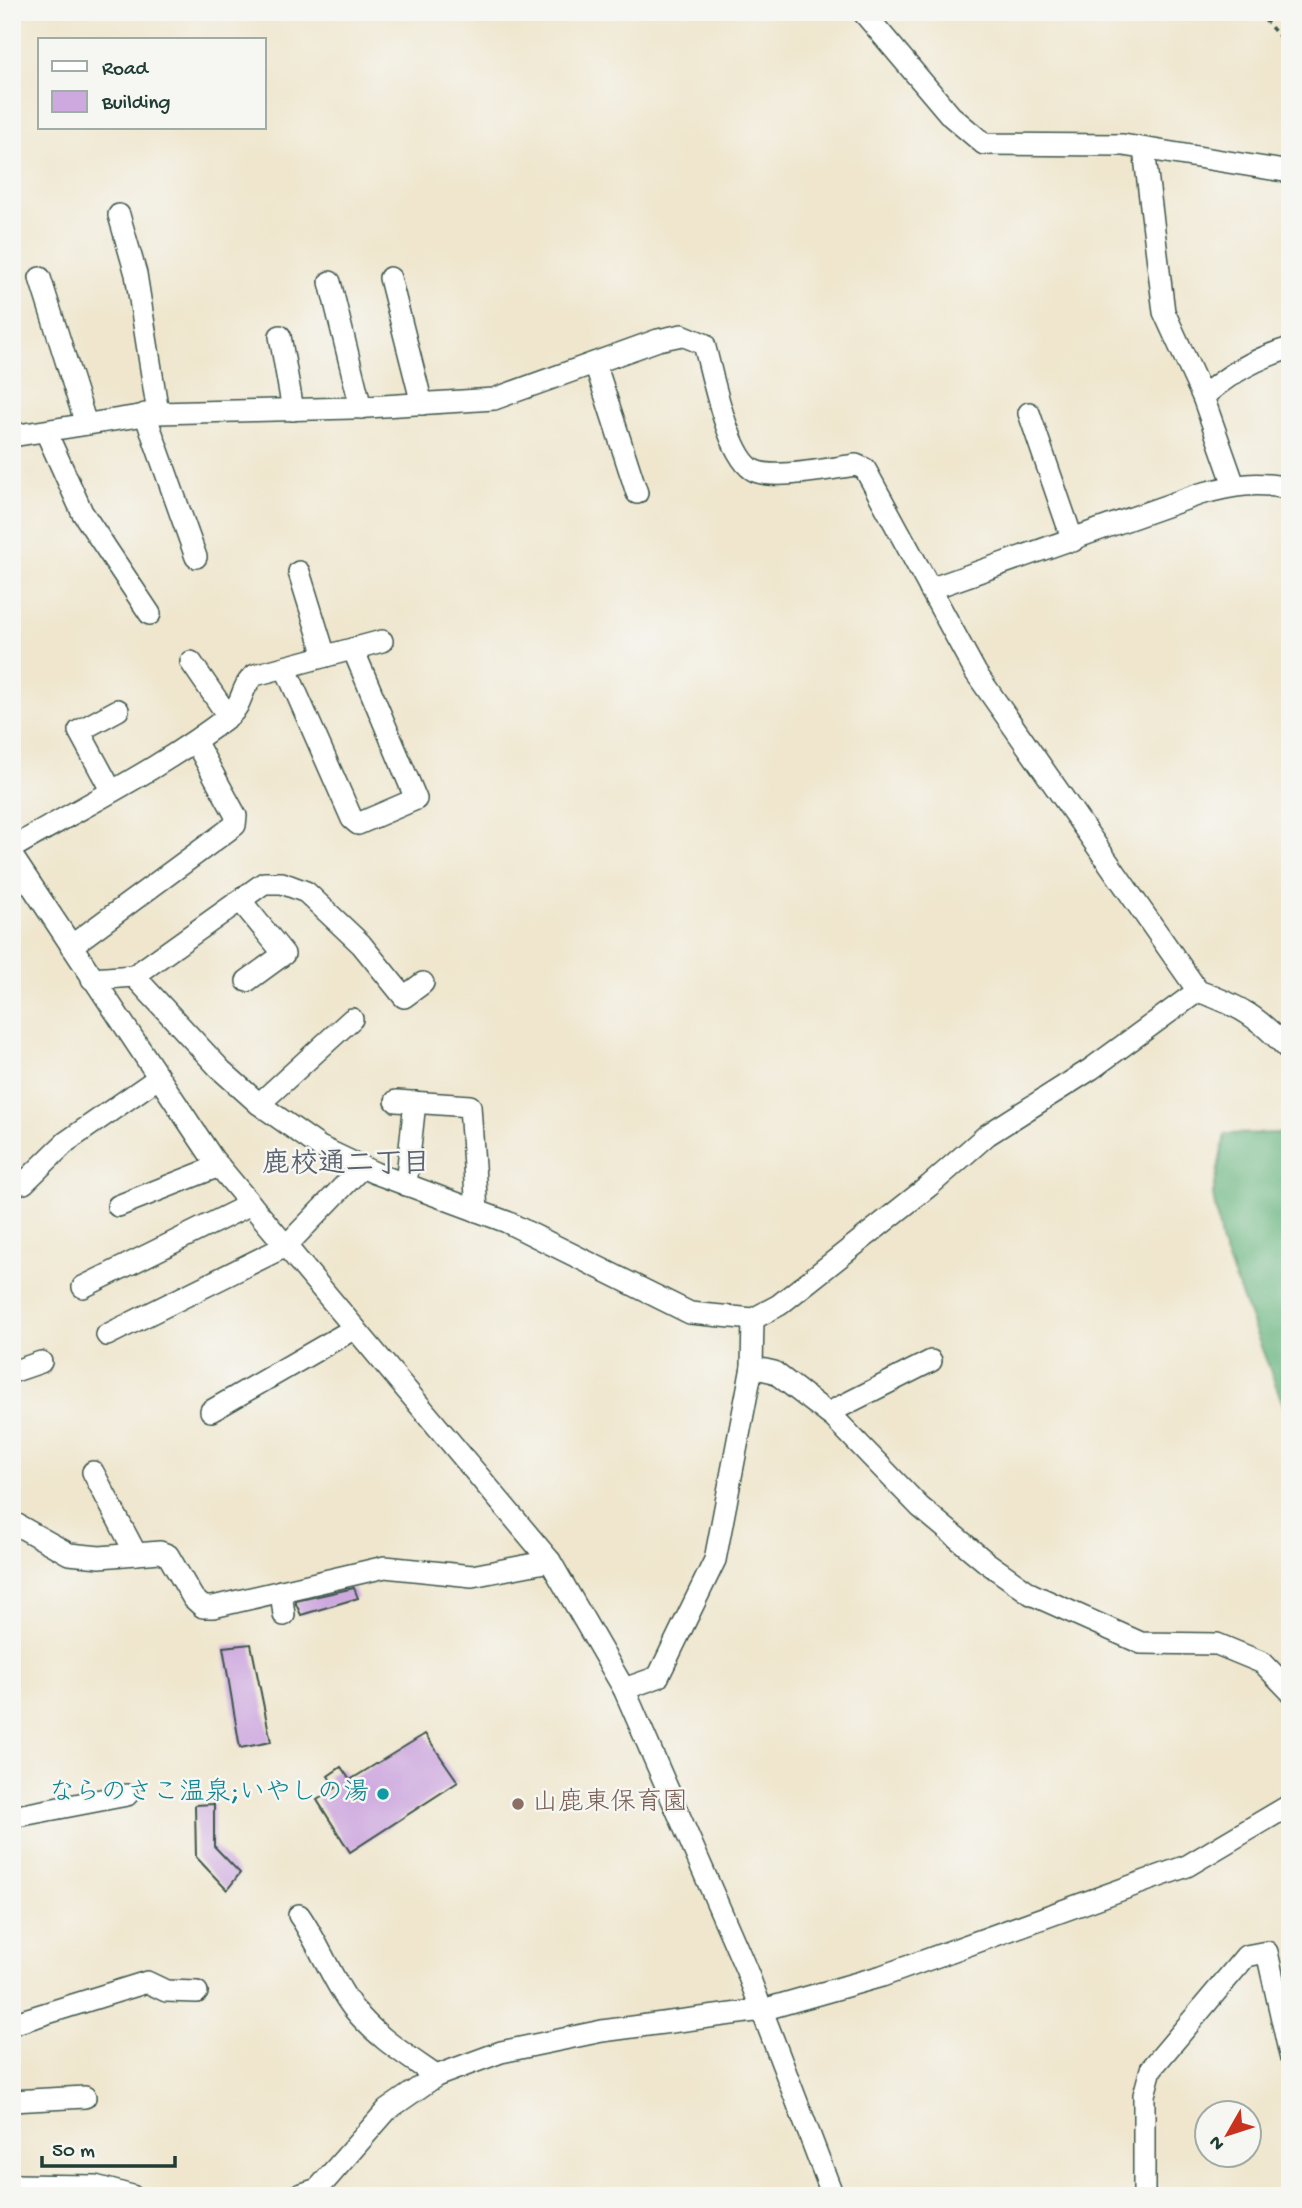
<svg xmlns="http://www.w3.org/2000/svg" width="1302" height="2208" font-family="'Gochi Hand','Klee One',sans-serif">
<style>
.forest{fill:#66b47e;stroke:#427859;stroke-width:2}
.building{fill:#cea9df}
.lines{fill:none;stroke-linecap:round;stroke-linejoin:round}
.minor-casing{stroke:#3e564b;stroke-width:24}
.path{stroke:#3e564b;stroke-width:3.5;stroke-dasharray:5 5;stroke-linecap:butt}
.minor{stroke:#fff;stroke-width:21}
.culture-dot{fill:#0f9aa8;stroke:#f6f6f2;stroke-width:2.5}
.education-dot{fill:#8d6e63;stroke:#f6f6f2;stroke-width:2.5}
.labels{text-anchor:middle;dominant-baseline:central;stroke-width:5;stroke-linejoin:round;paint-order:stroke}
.culture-label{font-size:26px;fill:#0d838f;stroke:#f6f6f2;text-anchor:end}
.education-label{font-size:26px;fill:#785e54;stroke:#f6f6f2;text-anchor:start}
.neighbourhood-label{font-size:28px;font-weight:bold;fill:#5c6370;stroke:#f6f6f2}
</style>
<rect width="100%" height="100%" fill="#f6f6f2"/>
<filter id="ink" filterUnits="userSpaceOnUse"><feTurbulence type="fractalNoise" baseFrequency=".0143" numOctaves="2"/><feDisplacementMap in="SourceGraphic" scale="14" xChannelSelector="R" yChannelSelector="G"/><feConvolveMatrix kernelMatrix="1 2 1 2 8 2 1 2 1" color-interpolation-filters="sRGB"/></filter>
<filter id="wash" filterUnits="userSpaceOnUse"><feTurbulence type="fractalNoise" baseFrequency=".00686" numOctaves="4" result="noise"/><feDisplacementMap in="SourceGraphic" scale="28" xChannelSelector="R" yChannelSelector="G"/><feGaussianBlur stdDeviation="1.57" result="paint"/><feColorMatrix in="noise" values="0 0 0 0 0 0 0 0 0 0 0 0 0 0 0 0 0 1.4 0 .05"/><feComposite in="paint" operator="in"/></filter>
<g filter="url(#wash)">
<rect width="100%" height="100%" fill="#efe6cd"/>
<path class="forest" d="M 1290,1133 L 1290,1422 L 1222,1245 L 1213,1195 L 1225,1134 Z"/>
<g id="blocks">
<g class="building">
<path d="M 354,1588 L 358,1598 L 301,1615 L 296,1604 L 296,1601 Z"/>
<path d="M 251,1644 L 271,1742 L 240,1748 L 223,1647 Z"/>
<path d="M 425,1734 L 458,1782 L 350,1852 L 317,1800 L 336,1788 L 328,1776 L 341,1767 L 350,1780 Z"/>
<path d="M 214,1804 L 214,1846 L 240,1873 L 227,1890 L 196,1857 L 195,1805 Z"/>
</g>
</g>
</g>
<g filter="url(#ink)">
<use href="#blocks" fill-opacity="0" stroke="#3e564b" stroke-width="2"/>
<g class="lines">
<g class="minor-casing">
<g id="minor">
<path d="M 863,12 L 951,116 L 984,144 L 1123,145 L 1290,172"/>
<path d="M 1144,149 L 1164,312 L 1203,397 L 1234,485"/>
<path d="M 119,215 L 136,274 L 158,413"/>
<path d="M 40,278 L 86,424"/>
<path d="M 390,278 L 422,404"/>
<path d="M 330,282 L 361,408"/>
<path d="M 280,336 L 293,410"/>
<path d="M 595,363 L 637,493"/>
<path d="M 1203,397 C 1229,373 1257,358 1290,348"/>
<path d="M 1029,413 L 1073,541"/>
<path d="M 145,414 L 196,557"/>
<path d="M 46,432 L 82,512 L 150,614"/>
<path d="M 12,436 L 158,413 L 352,408 L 494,399 L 658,340 L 682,335 L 704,344 C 712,372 728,459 755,471 C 775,480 833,468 856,465 L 865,469 L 976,673 L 1198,991 C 1241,1006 1258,1017 1290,1051"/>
<path d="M 299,572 L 325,656"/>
<path d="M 930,589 L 1200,494 C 1231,486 1258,480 1290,489"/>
<path d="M 191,662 L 228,716"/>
<path d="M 285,667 L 352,819 L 358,824 L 416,799 L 353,649"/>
<path d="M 111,790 L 79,731 L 118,710"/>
<path d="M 12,848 C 85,805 164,767 230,715 C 243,704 241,685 255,675 L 382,641"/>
<path d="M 12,856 L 213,1159 L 550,1561 L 624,1689 L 746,1969 L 833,2196"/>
<path d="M 240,900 L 284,954 L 247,981"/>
<path d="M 71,946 L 235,825 L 236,816 L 195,741"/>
<path d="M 134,976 L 264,883 L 282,883 L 306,892 L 361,944 L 404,997 L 423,983"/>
<path d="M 92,979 L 134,976 L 221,1070 L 259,1104 L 320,1147 L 375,1173 L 507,1222 L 690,1313 L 753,1319 L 779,1305 L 929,1186 L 987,1135 L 1091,1069 L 1198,991"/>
<path d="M 396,1101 L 470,1106 L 477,1211"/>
<path d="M 259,1104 L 352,1019"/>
<path d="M 24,1183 L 66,1142 L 158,1078"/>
<path d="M 406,1185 L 415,1102"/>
<path d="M 118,1206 L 219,1166"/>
<path d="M 83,1287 L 251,1204"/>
<path d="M 107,1335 L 286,1246 L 362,1167"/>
<path d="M 752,1367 L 774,1372 L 834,1418 L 920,1507 L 986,1562 L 1031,1594 L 1141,1643 L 1217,1644 L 1263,1663 L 1290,1691"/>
<path d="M 12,1372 L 41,1362"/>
<path d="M 211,1411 L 355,1328"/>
<path d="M 828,1413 L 931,1361"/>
<path d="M 93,1472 L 136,1554"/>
<path d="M 12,1522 L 69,1554 L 100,1557 L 160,1552 L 168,1555 L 193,1598 L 203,1607 L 213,1607 L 385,1567 L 472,1576 L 550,1561"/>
<path d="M 281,1591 L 284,1615"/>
<path d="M 624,1689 L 658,1677 L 715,1560 L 752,1367 L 753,1319"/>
<path d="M 12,1817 L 127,1795"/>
<path d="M 299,1915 C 320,1945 331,1979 353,2008 C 376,2037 406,2055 436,2076"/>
<path d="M 12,2024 L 147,1982 L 166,1991 L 197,1992"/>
<path d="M 12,2101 L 85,2097"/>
<path d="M 12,2185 L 95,2186 L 132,2196"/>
<path d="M 296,2196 L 318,2189 L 387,2110 L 436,2076 L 501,2052 L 602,2031 L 762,2010 L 882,1976 L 1187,1866 L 1290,1805"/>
<path d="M 1144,2196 L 1144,2095 L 1151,2069 L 1246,1956 L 1267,1952 L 1290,2055"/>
</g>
</g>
<path class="path" d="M 1258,12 L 1290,49"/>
<use href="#minor" class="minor"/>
</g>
</g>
<circle class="culture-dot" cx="383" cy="1794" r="7"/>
<circle class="education-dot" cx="518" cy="1804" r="7"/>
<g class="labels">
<g class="culture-label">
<text x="369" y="1794">ならのさこ温泉;いやしの湯</text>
</g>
<g class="education-label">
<text x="532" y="1804">山鹿東保育園</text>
</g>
<g class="neighbourhood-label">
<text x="346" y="1165">鹿校通二丁目</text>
</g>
</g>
<rect width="1302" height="2208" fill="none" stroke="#f6f6f2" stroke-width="42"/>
<rect x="38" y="38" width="228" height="91" fill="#f6f6f2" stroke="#a0aca6" stroke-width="2"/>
<rect x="52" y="61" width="35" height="10" fill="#ffffff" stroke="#a0aca6" stroke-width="2"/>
<text x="102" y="74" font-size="21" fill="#1f3d34">Road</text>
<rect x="52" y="91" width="35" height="21" fill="#cea9df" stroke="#a0aca6" stroke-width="2"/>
<text x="102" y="108" font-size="21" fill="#1f3d34">Building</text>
<g transform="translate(1228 2134) rotate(231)"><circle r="33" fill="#f6f6f2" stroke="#a0aca6" stroke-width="2"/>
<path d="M0-5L12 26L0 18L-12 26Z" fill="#c8321e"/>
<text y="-10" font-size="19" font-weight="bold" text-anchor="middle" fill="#1f3d34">N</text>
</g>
<path d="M42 2156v10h133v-10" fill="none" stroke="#1f3d34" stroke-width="3.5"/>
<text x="52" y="2156" font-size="21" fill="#1f3d34" stroke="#f6f6f2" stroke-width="5" paint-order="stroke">50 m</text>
</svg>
